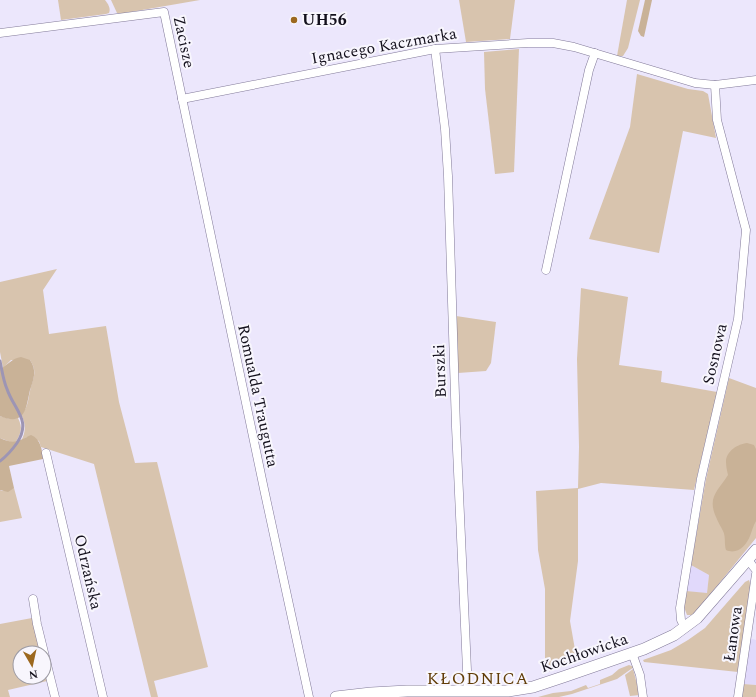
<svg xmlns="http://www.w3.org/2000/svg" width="756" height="697" font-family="Spectral,serif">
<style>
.built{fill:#e1d9fb}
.green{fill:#d8c4ae}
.forest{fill:#c9b297}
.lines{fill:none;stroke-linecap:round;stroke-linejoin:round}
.stream{stroke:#9d95b4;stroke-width:3}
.street-casing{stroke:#827a99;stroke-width:9}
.secondary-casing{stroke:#827a99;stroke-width:12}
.street{stroke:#fff;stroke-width:8}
.secondary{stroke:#fff;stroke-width:11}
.poi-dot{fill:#9c681f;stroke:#f8f6fd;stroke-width:1.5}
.labels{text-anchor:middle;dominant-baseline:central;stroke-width:4;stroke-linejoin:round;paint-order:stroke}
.poi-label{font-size:16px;font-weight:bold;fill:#13101c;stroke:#f8f6fd;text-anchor:start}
.street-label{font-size:16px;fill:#13101c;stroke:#f8f6fd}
.neighbourhood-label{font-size:17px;letter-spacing:1px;fill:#613d08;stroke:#f8f6fd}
</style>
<rect width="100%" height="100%" fill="#ece7fc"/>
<g class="built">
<path d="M 691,565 L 709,575 L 707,594 L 686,591 Z"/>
<path d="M 749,638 L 756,640 L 756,685 L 743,684 Z"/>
</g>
<g class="green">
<path d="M 58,0 L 105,0 C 108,4 111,8 109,13 L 106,14 L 61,20 Z"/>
<path d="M 111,0 L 200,0 L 119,14 L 117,13 Z"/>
<path d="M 459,0 L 515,0 L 510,39 L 466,42 Z"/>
<path d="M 627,0 L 640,0 L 628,48 L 623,56 L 617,56 Z"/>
<path d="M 519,49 L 514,172 L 495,174 L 485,89 L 484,52 Z"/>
<path d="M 637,74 L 688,89 L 703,91 L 708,94 L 716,138 L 683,131 L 659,253 L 589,239 L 630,127 Z"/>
<path d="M 57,269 L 43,290 L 49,334 L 106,326 L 119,402 L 135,463 L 157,462 L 208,667 L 154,681 L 158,697 L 151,697 L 94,464 L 41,447 L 39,441 L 27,437 L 21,441 C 26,432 26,424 21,414 C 28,408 28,400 30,391 C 33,378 38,372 30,360 L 11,360 L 3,368 L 0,352 L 0,282 Z"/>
<path d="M 581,288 L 628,297 L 619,365 L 662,371 L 661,382 L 717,392 L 694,490 L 601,483 L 578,489 L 578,561 L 570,621 L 577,661 L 545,673 L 545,589 L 538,550 L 536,491 L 578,488 L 579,447 L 577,359 Z"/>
<path d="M 456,316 L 496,322 L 491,363 L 486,371 L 458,373 Z"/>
<path d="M 729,378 L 756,388 L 756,538 L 695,613 L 692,615 L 687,615 L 684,607 L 686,591 L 707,593 L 709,575 L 691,565 L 706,479 Z"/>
<path d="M 0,416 L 10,419 L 18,418 C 23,428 21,433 16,442 L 13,443 L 0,438 Z"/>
<path d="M 14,488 L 22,518 L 0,522 L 0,490 L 2,491 Z"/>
<path d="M 749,580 L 751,586 L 738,672 L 644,662 L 643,660 L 671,650 L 688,640 L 705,628 L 745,582 Z"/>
<path d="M 32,618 L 40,653 L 20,653 L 20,677 L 44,677 L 44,668 L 47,681 L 8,690 L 10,697 L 0,697 L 0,624 Z"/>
<path d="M 629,665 L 634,667 L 617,679 L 572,694 L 559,697 L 538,697 L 553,693 L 571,691 L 586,685 L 588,688 L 600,684 L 600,680 L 612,675 L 619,669 Z"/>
<path d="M 633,669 L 640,695 L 630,696 L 625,675 Z"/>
<path d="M 743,684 L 756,685 L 756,697 L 742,697 Z"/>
</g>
<g class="forest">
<path d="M 645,0 L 652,0 L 644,37 L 641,36 L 638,31 Z"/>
<path d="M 21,357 L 30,360 C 37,370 34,379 30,390 C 26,407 26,427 0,416 L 0,369 C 8,365 12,358 21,357 Z"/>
<path d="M 31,435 C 41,439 42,450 43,459 L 9,466 L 14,488 L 8,492 L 0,490 L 0,438 C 15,445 18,441 31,435 Z"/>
<path d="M 747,443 L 754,445 L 756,449 L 756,521 C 753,526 752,531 750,536 C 746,546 737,555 726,550 C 724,544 726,537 723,531 C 721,527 718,522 716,517 C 707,497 718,491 728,475 C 727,471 726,466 726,462 C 726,451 738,444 747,443 Z"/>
</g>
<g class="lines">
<path class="stream" d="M 0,361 C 2,370 3,380 7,389 C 14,410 32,420 17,443 C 12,450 7,456 0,461"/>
<g class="street-casing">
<g id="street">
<path d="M 0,33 L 164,12 L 264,489 L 309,697"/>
<path d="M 435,49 L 445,129 L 448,176 L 456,427 L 468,692"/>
<path d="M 182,99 L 435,49 L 528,43 L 553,43 L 574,47 L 695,83 L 715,85 L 756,80"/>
<path d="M 546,270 L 589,70 L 595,53"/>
<path d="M 46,453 L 103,697"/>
<path d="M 748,560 L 756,570"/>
<path d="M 33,599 L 37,624 L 55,697"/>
<path d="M 685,628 L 681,620 L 680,608 L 701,479 L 738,319 L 746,230 L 717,120 L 715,85"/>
<path d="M 632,653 L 640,675 L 643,697"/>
<path d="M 738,697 L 756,574"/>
</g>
</g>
<g class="secondary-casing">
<path id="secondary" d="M 336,697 L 371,693 L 407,691 L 508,691 L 533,687 L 566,676 L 644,649 L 674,635 L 697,618 L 756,550"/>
</g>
<use href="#street" class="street"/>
<use href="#secondary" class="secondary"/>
</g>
<circle class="poi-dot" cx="294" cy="20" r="4"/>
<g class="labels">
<g class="poi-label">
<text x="302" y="20">UH56</text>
</g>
<g class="street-label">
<text transform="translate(184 42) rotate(78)">Zacisze</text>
<text transform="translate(384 46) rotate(-10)">Ignacego Kaczmarka</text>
<text transform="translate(715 354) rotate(-77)">Sosnowa</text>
<text transform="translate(440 371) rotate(-92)">Burszki</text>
<text transform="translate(258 396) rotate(78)">Romualda Traugutta</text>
<text transform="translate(88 572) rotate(77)">Odrzańska</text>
<text transform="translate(733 634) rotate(-82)">Łanowa</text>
<text transform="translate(584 653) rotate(-19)">Kochłowicka</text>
</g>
<g class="neighbourhood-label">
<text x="478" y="679">KŁODNICA</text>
</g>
</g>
<g transform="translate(32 665) rotate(171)"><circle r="19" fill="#f8f6fd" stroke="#9c9aa3"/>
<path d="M0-3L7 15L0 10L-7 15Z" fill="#9c681f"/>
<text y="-6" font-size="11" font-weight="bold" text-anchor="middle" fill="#13101c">N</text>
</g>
</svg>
